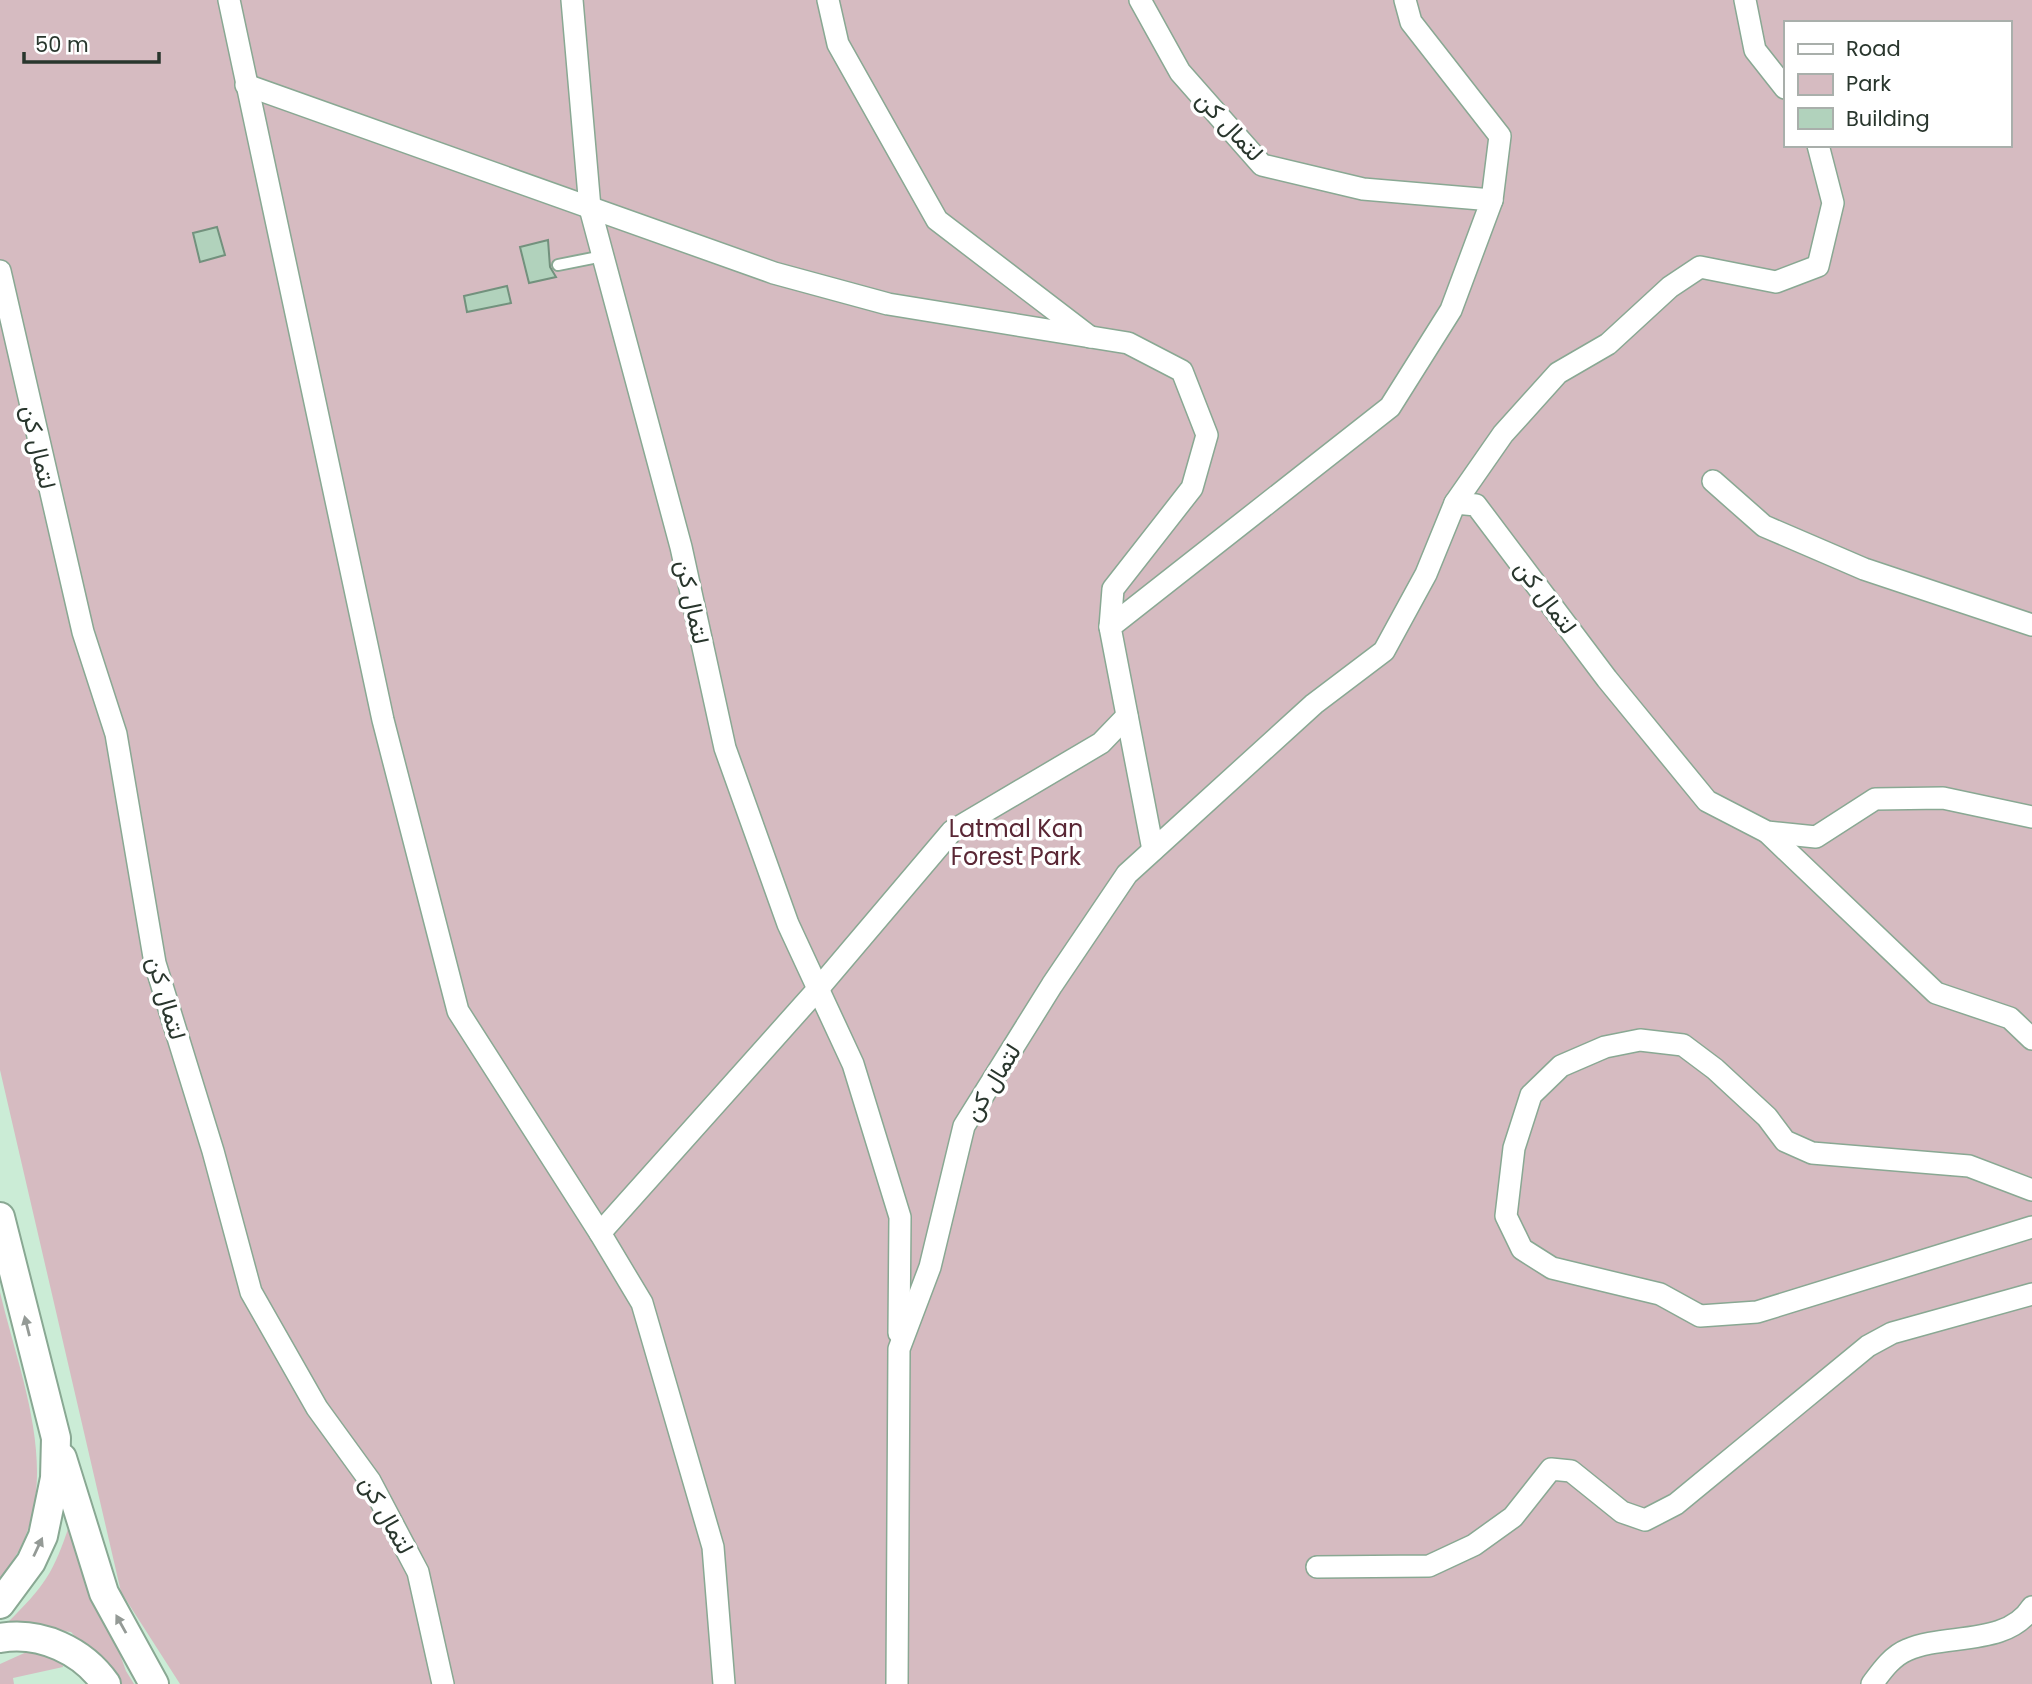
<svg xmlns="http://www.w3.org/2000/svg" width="2032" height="1684" font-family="Poppins,Vazirmatn,sans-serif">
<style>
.green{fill:#d6bbc1;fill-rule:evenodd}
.building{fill:#b1d2bc;stroke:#72917d;stroke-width:2}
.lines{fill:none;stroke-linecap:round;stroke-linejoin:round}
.service-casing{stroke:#89a893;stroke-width:14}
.minor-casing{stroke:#89a893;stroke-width:24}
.secondary-casing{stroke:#89a893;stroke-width:32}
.service{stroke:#fff;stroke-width:10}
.minor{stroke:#fff;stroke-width:21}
.secondary{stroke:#fff;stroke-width:28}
.oneway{fill:#949a96}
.labels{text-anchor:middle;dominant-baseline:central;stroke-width:7;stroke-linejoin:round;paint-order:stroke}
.street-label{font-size:24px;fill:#29362d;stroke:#fff}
.park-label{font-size:24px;fill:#5a2735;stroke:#fff}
</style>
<rect width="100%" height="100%" fill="#cbecd6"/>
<g class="green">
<path d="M 0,0 L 2032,0 L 2032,1684 L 180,1684 L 121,1592 L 0,1070 ZM 1785,23 L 2009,23 L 2009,145 L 1785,145 Z"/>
<path d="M 0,1292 C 22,1386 71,1494 0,1578 Z"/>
<path d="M 71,1520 L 126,1671 L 134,1684 L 119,1684 L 71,1632 L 6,1624 C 46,1585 54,1572 71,1520 Z"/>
<path d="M 31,1650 L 62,1661 L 63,1667 L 13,1678 L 14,1684 L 0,1684 L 0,1664 Z"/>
</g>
<g class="building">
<path d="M 217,227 L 225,255 L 200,262 L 193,233 Z"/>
<path d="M 548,240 L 550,267 L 556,277 L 529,283 L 520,247 Z"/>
<path d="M 507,286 L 511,303 L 467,312 L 464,296 Z"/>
</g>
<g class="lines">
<g class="service-casing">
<path id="service" d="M 558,265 L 603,256"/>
</g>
<g class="minor-casing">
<g id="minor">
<path d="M 229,0 L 383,720 L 458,1011 L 600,1233 L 818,989 L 952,831 L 1101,743 L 1127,716"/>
<path d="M 572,0 L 590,208 L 681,547 L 725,748 L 788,924 L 853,1064 L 900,1217 L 899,1333"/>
<path d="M 828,0 L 838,44 L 937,220 L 1090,337"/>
<path d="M 1140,0 L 1180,72 L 1262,165 L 1363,189 L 1492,200 L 1451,310 L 1390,407 L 1110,627 L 1153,850"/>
<path d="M 1405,0 L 1411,22 L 1500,136 L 1492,200"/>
<path d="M 1745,0 L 1755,50 L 1785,88"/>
<path d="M 246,85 L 774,273 L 888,304 L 1128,343 L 1182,371 L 1207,435 L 1192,488 L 1113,589 L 1110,627"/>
<path d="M 0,271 L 83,632 L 116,734 L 155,963 L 213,1151 L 251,1292 L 317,1408 L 370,1481 L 418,1572 L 443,1684"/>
<path d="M 1713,481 L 1764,526 L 1864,569 L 2032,625"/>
<path d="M 1455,503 L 1503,434 L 1558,373 L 1608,344 L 1670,287 L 1700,267 L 1776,282 L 1818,266 L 1833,203 L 1818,145"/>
<path d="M 1767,832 L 1936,993 L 2010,1018 L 2032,1039"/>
<path d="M 2032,1190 L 1969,1166 L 1812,1153 L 1785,1141 L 1767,1117 L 1715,1069 L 1683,1045 L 1640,1040 L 1605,1047 L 1561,1066 L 1531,1095 L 1514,1148 L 1506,1216 L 1522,1249 L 1552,1268 L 1660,1294 L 1700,1316 L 1757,1312 L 2032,1227"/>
<path d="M 600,1233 L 642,1303 L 713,1547 L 724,1684"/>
<path d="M 1317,1567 L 1429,1566 L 1474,1545 L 1513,1517 L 1551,1469 L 1571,1471 L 1622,1512 L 1645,1520 L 1676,1504 L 1868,1346 L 1892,1333 L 2032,1294"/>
<path d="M 897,1684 L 899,1349 L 930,1267 L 964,1126 L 1052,985 L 1127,874 L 1314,704 L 1384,651 L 1426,574 L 1455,503 L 1476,505 L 1607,679 L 1707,801 L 1767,832 L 1816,837 L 1875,799 L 1943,798 L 2032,817"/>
<path d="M 1872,1684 C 1881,1672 1892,1656 1907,1650 C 1944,1633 2007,1647 2032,1607"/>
</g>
</g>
<g class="secondary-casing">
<g id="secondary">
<path d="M 0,1217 L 56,1438 L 55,1478 L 43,1536 L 31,1562 L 0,1604"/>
<path d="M 62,1458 L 104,1593 L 154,1684"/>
<path d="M 0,1638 C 41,1631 83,1651 106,1684"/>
</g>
</g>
<use href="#service" class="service"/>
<use href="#minor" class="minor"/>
<use href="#secondary" class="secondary"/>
</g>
<defs><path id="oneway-solid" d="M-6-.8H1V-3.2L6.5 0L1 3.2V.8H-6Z" transform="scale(1.75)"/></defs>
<g class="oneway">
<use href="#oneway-solid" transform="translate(27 1326) rotate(-104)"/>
<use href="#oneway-solid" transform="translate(38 1547) rotate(-65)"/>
<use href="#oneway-solid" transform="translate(121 1624) rotate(-119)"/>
</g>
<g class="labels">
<g class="street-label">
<text transform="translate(1230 126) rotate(47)">لتمال کن</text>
<text transform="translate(39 447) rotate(77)">لتمال کن</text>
<text transform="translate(1546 597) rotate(53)">لتمال کن</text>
<text transform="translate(693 602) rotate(78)">لتمال کن</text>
<text transform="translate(167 998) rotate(74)">لتمال کن</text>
<text transform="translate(992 1082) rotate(-58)">لتمال کن</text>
<text transform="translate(387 1515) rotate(61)">لتمال کن</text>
</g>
<g class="park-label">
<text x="1016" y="828">Latmal Kan<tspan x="1016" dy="28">Forest Park</tspan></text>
</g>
</g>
<rect x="1784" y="21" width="228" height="126" fill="#ffffff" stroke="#a9afab" stroke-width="2"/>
<rect x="1798" y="44" width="35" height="10" fill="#ffffff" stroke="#a9afab" stroke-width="2"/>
<text x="1846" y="56" font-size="21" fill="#29362d">Road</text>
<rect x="1798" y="74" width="35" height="21" fill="#d6bbc1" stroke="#a9afab" stroke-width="2"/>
<text x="1846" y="91" font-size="21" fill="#29362d">Park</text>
<rect x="1798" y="108" width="35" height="21" fill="#b1d2bc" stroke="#a9afab" stroke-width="2"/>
<text x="1846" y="126" font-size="21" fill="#29362d">Building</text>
<path d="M24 52v10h135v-10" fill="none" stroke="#29362d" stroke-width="3.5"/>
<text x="35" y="52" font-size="21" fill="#29362d" stroke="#ffffff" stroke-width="5" paint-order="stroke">50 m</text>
</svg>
